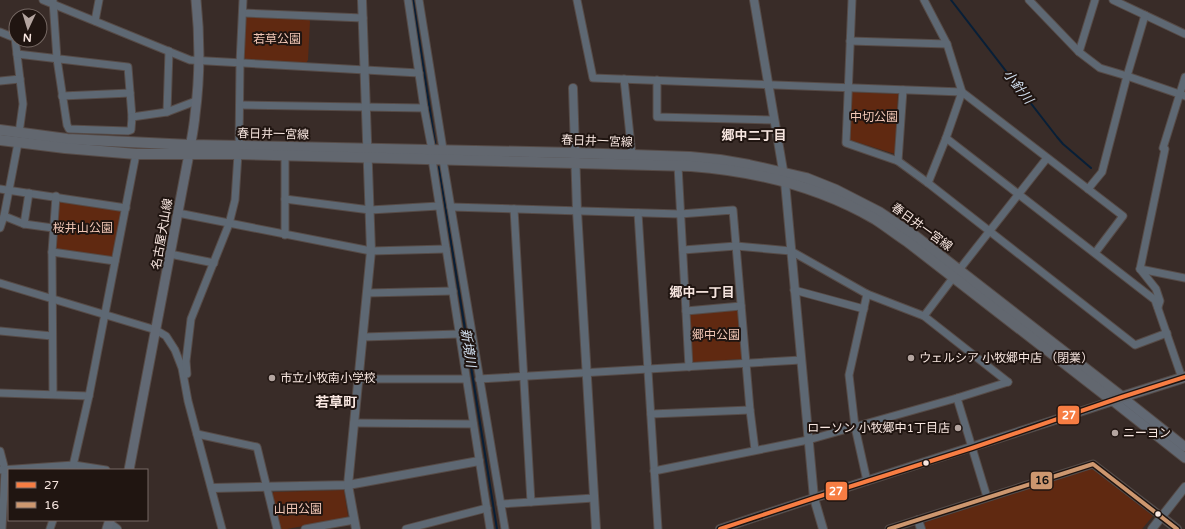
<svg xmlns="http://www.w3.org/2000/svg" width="1185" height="529" font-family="'Varela Round','Noto Sans JP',sans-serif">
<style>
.green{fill:#602911}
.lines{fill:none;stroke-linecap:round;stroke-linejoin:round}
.stream{stroke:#081f37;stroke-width:2}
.minor-casing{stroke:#564b47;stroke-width:9}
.tertiary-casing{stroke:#564b47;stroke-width:10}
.secondary-casing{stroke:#564b47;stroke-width:11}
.primary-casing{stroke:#564b47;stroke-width:12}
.minor{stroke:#5e6873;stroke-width:7}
.tertiary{stroke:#5e6873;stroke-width:8}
.secondary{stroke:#626974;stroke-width:9}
.primary{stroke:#62676f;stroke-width:10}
.bus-1-casing{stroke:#201511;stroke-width:7}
.bus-2-casing{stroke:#201511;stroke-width:7}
.bus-1{stroke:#f77d43;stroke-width:4}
.bus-2{stroke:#cd976f;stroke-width:4}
.poi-dot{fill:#b4a5a0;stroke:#201511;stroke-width:1.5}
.bus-dot{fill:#f7e6e0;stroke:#201511;stroke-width:1.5}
.labels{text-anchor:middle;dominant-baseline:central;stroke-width:4;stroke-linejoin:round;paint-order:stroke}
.park-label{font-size:12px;fill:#f1c7b6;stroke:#201511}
.street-label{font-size:12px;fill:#f7e6e0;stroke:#201511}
.poi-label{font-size:12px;fill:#f7e6e0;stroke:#201511;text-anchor:start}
.water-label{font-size:13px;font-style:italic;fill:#d2e0f0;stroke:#201511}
.neighbourhood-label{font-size:13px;font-weight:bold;fill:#f7e6e0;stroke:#201511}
.quarter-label{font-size:14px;font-weight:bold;fill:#f7e6e0;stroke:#201511}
.line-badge{stroke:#201511;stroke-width:1.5}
.badge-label{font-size:11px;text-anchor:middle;font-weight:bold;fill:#fff}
.pale-badge-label{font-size:11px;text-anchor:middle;font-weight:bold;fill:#111}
</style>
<rect width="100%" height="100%" fill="#392c28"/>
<g class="green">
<path d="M 248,16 L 308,18 L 310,21 L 308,60 L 306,63 L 246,59 L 243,57 L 245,17 Z"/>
<path d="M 852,92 L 898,94 L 895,154 L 850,140 Z"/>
<path d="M 61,200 L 120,209 L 122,212 L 114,256 L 111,257 L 58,250 L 55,247 L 58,203 Z"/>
<path d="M 737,309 L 739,311 L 743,356 L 741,359 L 694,362 L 691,360 L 689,314 Z"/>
<path d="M 1090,469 L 1094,470 L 1153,516 L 1142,529 L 925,529 L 924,525 L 926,522 Z"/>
<path d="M 344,490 L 348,516 L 347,518 L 287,529 L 282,529 L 280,528 L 272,494 L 274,492 Z"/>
</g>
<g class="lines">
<g class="stream">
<path d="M 413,0 L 435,143"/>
<path d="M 951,0 L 1057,137 L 1063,144 L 1091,168"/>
<path d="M 439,167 L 497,529"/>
</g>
<g class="minor-casing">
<g id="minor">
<path d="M 43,0 L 190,60 L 419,73"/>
<path d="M 408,0 L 424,108 L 432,150"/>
<path d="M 419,0 L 443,149"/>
<path d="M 577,0 L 593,78 L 962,92 L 1123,216 L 1095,253"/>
<path d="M 852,0 L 846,143 L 898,161 L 928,183 L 1135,345 L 1167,333"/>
<path d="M 924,0 L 947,44 L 962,92 L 946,138 L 928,183"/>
<path d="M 1029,0 L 1079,52 L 1100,68 L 1127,76 L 1185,96"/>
<path d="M 1113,0 L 1185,34"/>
<path d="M 243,13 L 363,18"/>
<path d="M 95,21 L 99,0"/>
<path d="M 0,32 L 15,38 L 23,104 L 19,133"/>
<path d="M 850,41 L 947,44"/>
<path d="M 1079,52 L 1095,0"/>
<path d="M 17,54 L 128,67 L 132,117 L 131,130 L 128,131 L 69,129 L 67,125 L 57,59 L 53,1"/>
<path d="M 1185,77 L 1163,148 L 1165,149 L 1140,269 L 1185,278"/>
<path d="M 624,79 L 632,155"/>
<path d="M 657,80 L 657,117 L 774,120"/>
<path d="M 0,81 L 20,79"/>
<path d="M 62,96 L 130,93"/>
<path d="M 240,105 L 424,108"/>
<path d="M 167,112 L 169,51"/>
<path d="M 132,117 L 167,112 L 196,101"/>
<path d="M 946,138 L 1155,300 L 1182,378"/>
<path d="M 18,143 L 4,216 L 24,224 L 53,228"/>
<path d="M 239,146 L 240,63 L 243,0"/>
<path d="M 432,159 L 490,529"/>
<path d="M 443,160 L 505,529"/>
<path d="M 898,161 L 903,90"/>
<path d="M 678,166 L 689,367"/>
<path d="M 0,189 L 126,208"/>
<path d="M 1088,189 L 1102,172 L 1127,76 L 1145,15"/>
<path d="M 285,199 L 370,210 L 439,206"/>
<path d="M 451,207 L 680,214 L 733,210 L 750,410 L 755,450"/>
<path d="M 514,209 L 531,502"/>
<path d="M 178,213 L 371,251 L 446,249"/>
<path d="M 638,213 L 658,529"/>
<path d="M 24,224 L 29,193"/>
<path d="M 0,228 L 4,216"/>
<path d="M 285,235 L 285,156"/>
<path d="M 683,250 L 736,246 L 791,251 L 867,294 L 924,316 L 1008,382"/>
<path d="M 52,252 L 115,261"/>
<path d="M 170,254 L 214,263"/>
<path d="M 1140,269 L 1156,289 L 1160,301 L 1158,307"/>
<path d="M 0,283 L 156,330 L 166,336 L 175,350 L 182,368 L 188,401 L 222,529"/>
<path d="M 794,290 L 864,309"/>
<path d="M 367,293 L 453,291"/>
<path d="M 867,294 L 849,375 L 855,427 L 867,481"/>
<path d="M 686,311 L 741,306"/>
<path d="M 924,316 L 959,270 L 1047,158"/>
<path d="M 0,331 L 52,336"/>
<path d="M 363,337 L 459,334"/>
<path d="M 187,374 L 186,361 L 191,319 L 229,224 L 235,200 L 238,154"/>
<path d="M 358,379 L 466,379"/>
<path d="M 479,379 L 801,360"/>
<path d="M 0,393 L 89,396"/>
<path d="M 53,394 L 52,252 L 56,196"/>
<path d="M 957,398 L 987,497"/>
<path d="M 651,414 L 750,410"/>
<path d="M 354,423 L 473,424"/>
<path d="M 197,434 L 257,447 L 277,529"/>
<path d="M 0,451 L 5,470 L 2,529"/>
<path d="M 0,470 L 74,465 L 106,470"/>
<path d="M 72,470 L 89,396 L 136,154"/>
<path d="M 654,471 L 808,440 L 957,398 L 1008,382"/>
<path d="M 501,504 L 594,498"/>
<path d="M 50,529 L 53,520"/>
<path d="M 305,529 L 354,520"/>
<path d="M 406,529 L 487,508"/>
<path d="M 889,529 L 1093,464 L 1162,517"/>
</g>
</g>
<g class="tertiary-casing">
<g id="tertiary">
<path d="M 754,0 L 785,182 L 814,498 L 823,529"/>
<path d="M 573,88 L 577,211 L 596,529"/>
<path d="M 212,488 L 348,485 L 479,461"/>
<path d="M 1162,517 L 1177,529"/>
<path d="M 918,520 L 921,529"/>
<path d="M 109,523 L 117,529"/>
<path d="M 356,529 L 348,485 L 371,251 L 362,0"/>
<path d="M 720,529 C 851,485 982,444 1113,401"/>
<path d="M 1152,529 L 1185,487"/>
</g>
</g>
<g class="secondary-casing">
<g id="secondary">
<path d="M 1122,397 L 1185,447"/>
<path d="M 1113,401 L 1185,458"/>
<path d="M 129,470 L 189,154 C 191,141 194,128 195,115 C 200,77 200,38 196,0"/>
<path d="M 107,529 L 110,520"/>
</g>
</g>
<g class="primary-casing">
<g id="primary">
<path d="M 0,130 L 67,139 L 190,145 L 575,153 L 690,157 L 720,160 L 749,165 L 806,178 L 836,190 L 879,212 L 915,236 L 1122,397"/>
<path d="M 0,140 L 65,148 L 136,154 L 238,154 L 691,166 C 757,171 818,186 875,219 C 886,226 897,235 908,242 L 1113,401 L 1122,397 L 1185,377"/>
</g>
</g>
<use href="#minor" class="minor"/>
<use href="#tertiary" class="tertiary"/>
<use href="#secondary" class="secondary"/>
<use href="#primary" class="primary"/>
<g class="bus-1-casing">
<path id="bus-1" d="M 720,529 L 814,498 L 972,448 L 1122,397 L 1185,377"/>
</g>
<g class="bus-2-casing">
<path id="bus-2" d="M 889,529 L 1093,464 L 1177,529"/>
</g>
<use href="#bus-1" class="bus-1"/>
<use href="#bus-2" class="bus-2"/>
</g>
<g class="poi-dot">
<circle cx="911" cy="358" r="4"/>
<circle cx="272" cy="378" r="4"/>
<circle cx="958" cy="428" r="4"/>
<circle cx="1115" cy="433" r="4"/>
</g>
<g class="bus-dot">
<circle cx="926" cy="463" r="3.5"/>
<circle cx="1158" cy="514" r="3.5"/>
</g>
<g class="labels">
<g class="park-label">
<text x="277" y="39">若草公園</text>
<text x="874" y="117">中切公園</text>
<text x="83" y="228">桜井山公園</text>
<text x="716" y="335">郷中公園</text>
<text x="298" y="509">山田公園</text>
</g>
<g class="street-label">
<text transform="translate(273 134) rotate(1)">春日井一宮線</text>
<text transform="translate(597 141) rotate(2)">春日井一宮線</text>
<text transform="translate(922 227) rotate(36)">春日井一宮線</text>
<text transform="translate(162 234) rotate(-80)">名古屋犬山線</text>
</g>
<g class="poi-label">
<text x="919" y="358">ウェルシア 小牧郷中店 （閉業）</text>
<text x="280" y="378">市立小牧南小学校</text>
<text x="950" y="428" text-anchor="end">ローソン 小牧郷中1丁目店</text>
<text x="1123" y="433">ニーヨン</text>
</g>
<g class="water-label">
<text transform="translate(1018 87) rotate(52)">小針川</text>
<text transform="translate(468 348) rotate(81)">新境川</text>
</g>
<g class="neighbourhood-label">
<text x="754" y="136">郷中二丁目</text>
<text x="702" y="293">郷中一丁目</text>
</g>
<g class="quarter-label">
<text x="336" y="402">若草町</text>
</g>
</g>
<g class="line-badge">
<rect x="1057" y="405" width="23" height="20" rx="4" fill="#f77d43"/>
<rect x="1030" y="471" width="23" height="19" rx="4" fill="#cd976f"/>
<rect x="825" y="481" width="23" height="20" rx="4" fill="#f77d43"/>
</g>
<g class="badge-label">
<text x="1069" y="419">27</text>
<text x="836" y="495">27</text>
</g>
<g class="pale-badge-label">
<text x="1042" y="484">16</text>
</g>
<rect x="8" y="469" width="140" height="52" fill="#201511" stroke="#766964"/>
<rect x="16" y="482" width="20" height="6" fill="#f77d43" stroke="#766964"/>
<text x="44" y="489" font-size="12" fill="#f7e6e0">27</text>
<rect x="16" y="502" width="20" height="6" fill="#cd976f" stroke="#766964"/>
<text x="44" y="509" font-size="12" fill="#f7e6e0">16</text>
<g transform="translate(28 28) rotate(184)"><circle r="19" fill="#201511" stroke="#766964"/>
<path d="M0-3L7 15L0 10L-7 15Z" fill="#b4a5a0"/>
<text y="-6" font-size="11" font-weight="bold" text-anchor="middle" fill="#f7e6e0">N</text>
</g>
</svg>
